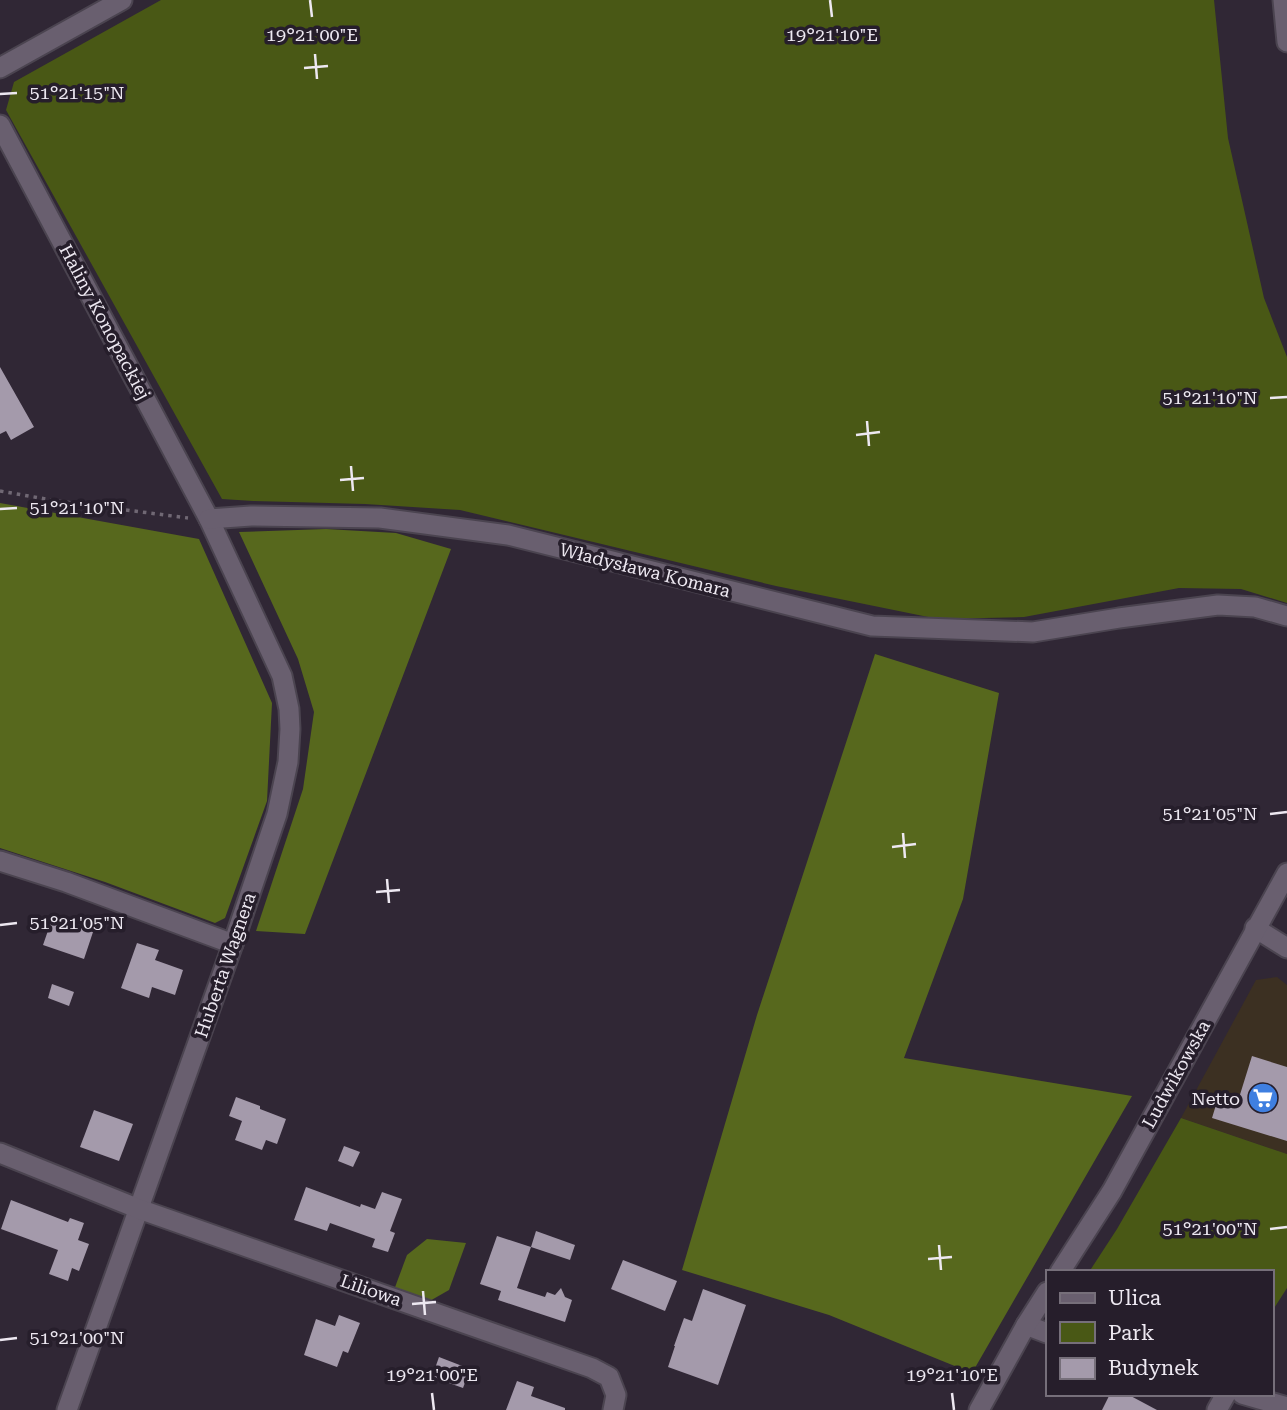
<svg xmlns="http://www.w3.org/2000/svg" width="1287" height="1410" font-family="'Roboto Serif',serif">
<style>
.commercial{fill:#3c3022}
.green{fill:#495815}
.forest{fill:#57681d}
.building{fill:#a49aab}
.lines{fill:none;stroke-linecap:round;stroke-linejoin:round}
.minor-casing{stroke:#4b4450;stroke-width:23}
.path{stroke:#706874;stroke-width:3.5;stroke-dasharray:3.5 5;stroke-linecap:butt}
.minor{stroke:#695f6f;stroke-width:19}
.ticks{fill:none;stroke:#ede8f1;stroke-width:2.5}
.labels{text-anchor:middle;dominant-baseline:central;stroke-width:7;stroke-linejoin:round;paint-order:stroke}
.street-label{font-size:18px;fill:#ede8f1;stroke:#261e2b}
.poi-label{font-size:18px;fill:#ede8f1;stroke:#261e2b;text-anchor:end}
.ticks-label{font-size:18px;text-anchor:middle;fill:#ede8f1;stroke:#261e2b;stroke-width:7;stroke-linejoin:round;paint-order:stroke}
</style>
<rect width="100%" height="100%" fill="#302735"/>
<path class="commercial" d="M 1277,977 L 1287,985 L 1287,1154 L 1181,1118 L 1256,980 Z"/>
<g class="green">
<path d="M 161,0 L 1214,0 L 1228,138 L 1264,298 L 1287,357 L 1287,603 L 1241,589 L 1179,588 L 1024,617 L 938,619 L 776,586 L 460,510 L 365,504 L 253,501 L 222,499 L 6,110 L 14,82 Z"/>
<path d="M 1181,1118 L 1287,1154 L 1287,1288 L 1271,1313 L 1271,1272 L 1089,1272 L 1117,1229 Z"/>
</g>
<g class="forest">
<path d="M 0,503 L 199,539 L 272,703 L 267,801 L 225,918 L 215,923 L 105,882 L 0,848 Z"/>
<path d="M 326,529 L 396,533 L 451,549 L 305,934 L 256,931 L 303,789 L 314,712 L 298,659 L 239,532 Z"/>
<path d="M 875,654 L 999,693 L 963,899 L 904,1058 L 1132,1096 L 972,1373 L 829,1315 L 682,1270 L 757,1015 Z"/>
<path d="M 427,1239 L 466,1243 L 449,1290 L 428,1302 L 394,1290 L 407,1255 Z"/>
</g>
<g class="building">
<path d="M 0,367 L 34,427 L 11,440 L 6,431 L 0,434 Z"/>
<path d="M 51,922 L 76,930 L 78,927 L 93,932 L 84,959 L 43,945 Z"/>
<path d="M 137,943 L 159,950 L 155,960 L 183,970 L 175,995 L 152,987 L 149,998 L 121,988 Z"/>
<path d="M 52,984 L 74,992 L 69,1006 L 48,998 Z"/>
<path d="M 1252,1056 L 1287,1067 L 1287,1141 L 1212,1118 L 1219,1095 L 1238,1101 Z"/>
<path d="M 236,1097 L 260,1106 L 260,1109 L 286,1119 L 277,1144 L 266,1140 L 262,1150 L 235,1140 L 242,1121 L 229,1116 Z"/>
<path d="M 94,1110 L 133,1124 L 119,1161 L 80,1147 Z"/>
<path d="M 344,1146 L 360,1152 L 353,1167 L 338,1161 Z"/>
<path d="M 306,1187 L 360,1207 L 361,1204 L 375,1209 L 382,1192 L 402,1199 L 390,1231 L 395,1233 L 388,1252 L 372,1247 L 375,1239 L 330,1223 L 327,1231 L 294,1220 Z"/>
<path d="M 11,1200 L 68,1222 L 70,1218 L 84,1223 L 78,1240 L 89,1244 L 79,1271 L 72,1268 L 68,1281 L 49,1274 L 58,1250 L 1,1229 Z"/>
<path d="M 536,1231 L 575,1245 L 570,1260 L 531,1247 Z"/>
<path d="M 497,1236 L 531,1247 L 517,1288 L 545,1297 L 547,1292 L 555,1295 L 561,1288 L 565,1297 L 572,1300 L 565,1322 L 498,1300 L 501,1291 L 480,1284 Z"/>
<path d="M 623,1260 L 677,1281 L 665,1311 L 611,1289 Z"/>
<path d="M 703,1289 L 746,1305 L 718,1385 L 668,1367 L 675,1346 L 674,1346 L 684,1318 L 692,1321 Z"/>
<path d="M 339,1315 L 360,1323 L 348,1353 L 343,1351 L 337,1367 L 304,1355 L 316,1319 L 335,1326 Z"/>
<path d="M 439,1357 L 470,1369 L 463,1388 L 432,1377 Z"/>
<path d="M 517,1381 L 534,1387 L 531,1396 L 565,1408 L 565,1410 L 506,1410 Z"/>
<path d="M 1110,1394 L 1127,1394 L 1157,1410 L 1102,1410 Z"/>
</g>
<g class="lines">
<g class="minor-casing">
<g id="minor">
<path d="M 1283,0 L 1287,42"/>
<path d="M 0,68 L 122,0"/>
<path d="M 0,125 L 209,519 L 282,676 L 289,709 L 290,729 L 288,762 L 277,814 L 233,944 L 67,1410"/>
<path d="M 209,519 L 251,516 L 380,518 L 508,535 L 872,626 L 1033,632 L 1119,618 L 1218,605 L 1255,607 L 1287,616"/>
<path d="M 0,861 L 66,882 L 233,944"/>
<path d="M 1255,928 L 1287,948"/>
<path d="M 0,1153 L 139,1209 L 592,1368 L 609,1377 L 616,1395 L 613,1410"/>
<path d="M 1060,1272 L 1112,1191 L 1287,873"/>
<path d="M 1026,1325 L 1047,1333"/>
<path d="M 1242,1394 L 1287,1407"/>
<path d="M 979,1410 L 1026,1325 L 1047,1292"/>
<path d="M 1217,1410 L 1226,1394"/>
</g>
</g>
<path class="path" d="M 0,491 L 57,501 L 188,518"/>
<use href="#minor" class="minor"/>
</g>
<path class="ticks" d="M 310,0 L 312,17M 830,0 L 832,17M 315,54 L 317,79M 304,68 L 328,66M 0,94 L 17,93M 1270,398 L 1287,397M 867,421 L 869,446M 856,435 L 880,432M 351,466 L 353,491M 340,480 L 364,478M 0,509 L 17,508M 1270,814 L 1287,812M 903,833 L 905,858M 892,847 L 916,844M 387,879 L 389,903M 376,892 L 400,890M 0,925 L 17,923M 1270,1229 L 1287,1227M 939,1245 L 941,1270M 928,1259 L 952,1257M 423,1291 L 425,1315M 412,1304 L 436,1302M 0,1340 L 17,1338M 432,1393 L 434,1410M 952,1393 L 954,1410"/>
<defs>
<g id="supermarket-disc" transform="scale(1.575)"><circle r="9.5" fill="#3f7fe0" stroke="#261e2b"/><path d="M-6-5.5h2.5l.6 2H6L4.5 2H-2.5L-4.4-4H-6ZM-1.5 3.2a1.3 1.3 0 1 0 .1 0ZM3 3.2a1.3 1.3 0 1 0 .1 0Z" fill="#fff"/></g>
</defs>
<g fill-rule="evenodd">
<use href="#supermarket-disc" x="1263" y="1098"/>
</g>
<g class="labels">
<g class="street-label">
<text transform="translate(105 322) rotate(62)">Haliny Konopackiej</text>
<text transform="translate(645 570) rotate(14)">Władysława Komara</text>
<text transform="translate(225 965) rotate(-71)">Huberta Wagnera</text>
<text transform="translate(1176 1074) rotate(-61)">Ludwikowska</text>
<text transform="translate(371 1290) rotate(19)">Liliowa</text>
</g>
<g class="poi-label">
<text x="1240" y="1098">Netto</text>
</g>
</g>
<g class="ticks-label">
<text x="312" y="41">19°21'00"E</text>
<text x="832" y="41">19°21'10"E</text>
<text x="77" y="99">51°21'15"N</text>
<text x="1210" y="404">51°21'10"N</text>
<text x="77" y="514">51°21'10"N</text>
<text x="1210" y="820">51°21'05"N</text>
<text x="77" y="929">51°21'05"N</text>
<text x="1210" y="1235">51°21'00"N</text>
<text x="77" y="1344">51°21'00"N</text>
<text x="432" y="1381">19°21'00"E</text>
<text x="952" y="1381">19°21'10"E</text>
</g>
<rect x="1046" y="1270" width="228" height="126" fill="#261e2b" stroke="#766f7a" stroke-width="2"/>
<rect x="1060" y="1293" width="35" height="10" fill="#695f6f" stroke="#766f7a" stroke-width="2"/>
<text x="1108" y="1305" font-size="21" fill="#ede8f1">Ulica</text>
<rect x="1060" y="1322" width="35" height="21" fill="#495815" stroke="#766f7a" stroke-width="2"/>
<text x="1108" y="1340" font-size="21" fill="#ede8f1">Park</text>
<rect x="1060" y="1358" width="35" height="21" fill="#a49aab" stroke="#766f7a" stroke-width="2"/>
<text x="1108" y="1375" font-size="21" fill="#ede8f1">Budynek</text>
</svg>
